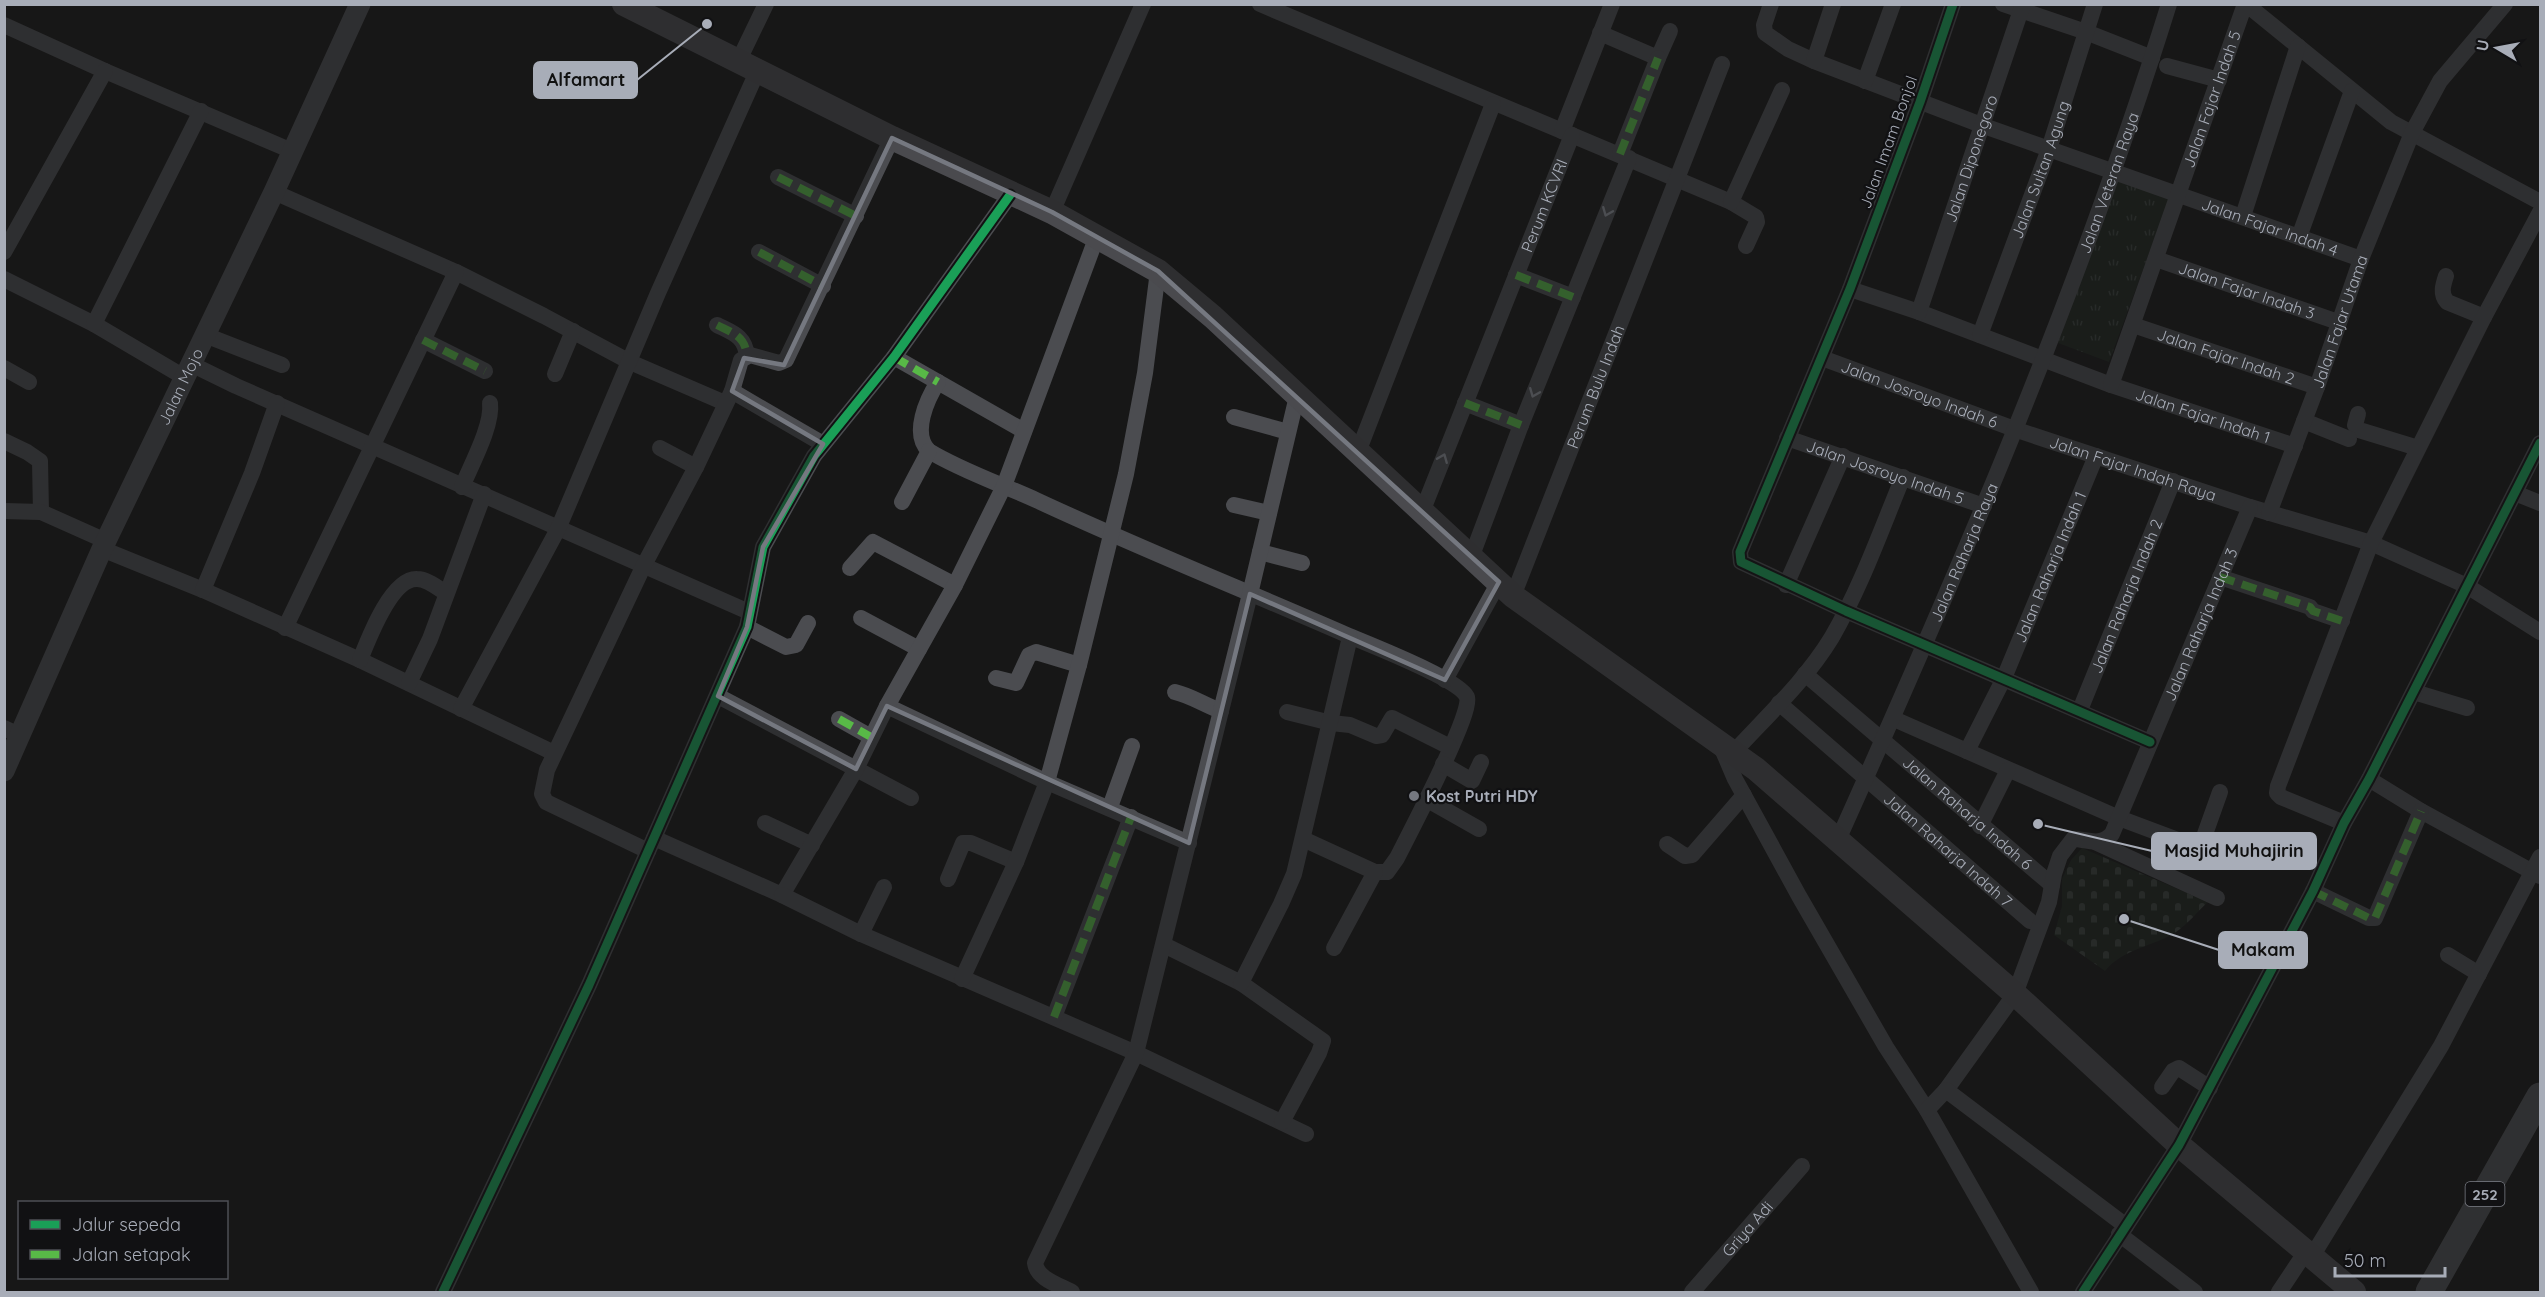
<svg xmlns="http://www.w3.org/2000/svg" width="2545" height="1297" font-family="Quicksand,sans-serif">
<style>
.grass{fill:url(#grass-tufts)}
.cemetery{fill:url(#cemetery-stones)}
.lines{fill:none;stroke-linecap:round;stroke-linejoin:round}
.minor{stroke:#4b4c50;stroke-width:16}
.tertiary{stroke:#4b4c50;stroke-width:21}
.secondary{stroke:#4a4a4e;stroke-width:24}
.primary{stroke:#4d4f52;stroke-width:27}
.quiet{stroke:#58b947;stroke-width:8;stroke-dasharray:15 8;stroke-linecap:butt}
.cycleway-casing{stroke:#111113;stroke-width:13}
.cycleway{stroke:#1a9f57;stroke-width:9}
.oneway{stroke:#8c9099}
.marked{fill:none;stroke:#757880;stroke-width:4.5;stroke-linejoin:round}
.poi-dot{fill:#757880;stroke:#111113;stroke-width:2}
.labels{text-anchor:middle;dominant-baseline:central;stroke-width:4.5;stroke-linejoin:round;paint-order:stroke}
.shield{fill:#111113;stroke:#7b7e86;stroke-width:1.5}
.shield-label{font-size:15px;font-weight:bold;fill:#a8adb8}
.street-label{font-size:16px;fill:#a8adb8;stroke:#111113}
.poi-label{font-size:16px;font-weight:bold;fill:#a8adb8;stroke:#111113;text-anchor:start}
.leader{fill:none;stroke:#a8adb8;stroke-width:2}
.callout-dot{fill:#a8adb8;stroke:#111113;stroke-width:2}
.callout{fill:#a8adb8;stroke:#a8adb8;stroke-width:2}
.callout-label{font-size:18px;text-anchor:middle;font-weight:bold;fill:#111}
</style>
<defs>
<pattern id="grass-tufts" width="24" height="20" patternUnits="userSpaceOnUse" patternTransform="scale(1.5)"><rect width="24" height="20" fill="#1d241e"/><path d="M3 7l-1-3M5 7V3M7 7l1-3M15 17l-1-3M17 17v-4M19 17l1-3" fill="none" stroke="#3b413d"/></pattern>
<pattern id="cemetery-stones" width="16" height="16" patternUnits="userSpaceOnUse" patternTransform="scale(1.5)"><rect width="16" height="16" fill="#1d241e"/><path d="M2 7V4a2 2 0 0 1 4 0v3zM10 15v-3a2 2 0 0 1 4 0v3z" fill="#3b413d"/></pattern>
</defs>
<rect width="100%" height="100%" fill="#171717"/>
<path class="grass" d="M 2117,181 L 2169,199 L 2109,362 L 2058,343 Z"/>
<path class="cemetery" d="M 2082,848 L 2208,902 C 2198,911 2188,924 2176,932 C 2153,947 2124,948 2105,971 L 2054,935 L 2062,906 L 2062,879 L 2071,860 Z"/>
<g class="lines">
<g class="minor">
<path d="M 1260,4 L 1731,202 L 1756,217 L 1757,222 L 1746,246"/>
<path id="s1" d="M 1771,4 L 1764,25 L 1765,33 L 1788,49 L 1814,61 L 1984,126 L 2361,259"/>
<path d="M 1953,4 L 1920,102 L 1850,289 L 1740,552 L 1741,562 L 1846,611 L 2150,742"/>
<path d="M 2003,4 L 2086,32 L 2152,58"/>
<path d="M 2246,4 L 2391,122 L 2540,202"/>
<path d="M 4,25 L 105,71 L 292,151"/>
<path d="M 1600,33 L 1658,58 L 1670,31"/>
<path d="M 1814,61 L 1833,4"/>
<path d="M 738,62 L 766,4"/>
<path d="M 2167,66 L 2219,80"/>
<path d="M 1865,81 L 1893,4"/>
<path d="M 1562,131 L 1612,4"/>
<path d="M 1620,154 L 1658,58"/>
<path d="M 778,177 L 856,216"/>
<path d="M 274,192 L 456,272 L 544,316 L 630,362 L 725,403"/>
<path d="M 1731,202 L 1782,90"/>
<path d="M 1052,212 L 1143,4"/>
<path d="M 2243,216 L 2298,46"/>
<path d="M 2299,237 L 2352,91"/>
<path d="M 4,252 L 105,71"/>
<path d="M 759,252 L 823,286"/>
<path id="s2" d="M 2156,259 L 2338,322"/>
<path d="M 1516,275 L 1573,297"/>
<path d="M 2446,276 C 2443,285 2440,294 2447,302 L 2484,317"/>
<path d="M 4,279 L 94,324 L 184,377"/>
<path id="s3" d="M 1850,289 L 1919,312 L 2111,385 L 2295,446"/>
<path id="s4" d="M 1919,312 L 2023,4"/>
<path d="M 94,324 L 201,111"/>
<path d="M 717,325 C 733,333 745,336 747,356"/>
<path id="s5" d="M 2133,325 L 2317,387"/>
<path d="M 205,335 L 282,365"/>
<path id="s6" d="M 1980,335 L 2049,149 L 2095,4"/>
<path d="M 423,340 L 485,371"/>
<path d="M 894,357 L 1024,431"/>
<path id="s7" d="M 1822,358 L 2017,430 L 2250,507 L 2371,543 L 2467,586 L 2540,632"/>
<path d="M 191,364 L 236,386 L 749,612"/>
<path d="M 4,368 L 29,382"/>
<path d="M 555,374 L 573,331"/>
<path d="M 938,382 C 927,399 911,434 929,451 C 962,471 1001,484 1036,500 C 1139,548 1244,590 1347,635 C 1368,644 1459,679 1467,697 C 1474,711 1407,838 1397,858 L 1387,872 L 1375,872 L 1303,839"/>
<path id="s8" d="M 2111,385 L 2245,4"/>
<path d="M 732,391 L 823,444"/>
<path d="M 1465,403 L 1521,425"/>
<path d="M 2358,414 L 2355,425 L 2359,430 L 2418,448"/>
<path d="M 1234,417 L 1288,432"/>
<path d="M 2304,421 L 2349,439"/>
<path id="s9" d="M 1787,438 L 1984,506"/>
<path d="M 4,441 L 27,452 L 40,461 L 41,512"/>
<path d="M 660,448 L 696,467"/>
<path d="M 1358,452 L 1493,104"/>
<path d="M 462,487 C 471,465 493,425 490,403"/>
<path d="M 2515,493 L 2540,503"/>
<path d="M 902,502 L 929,451"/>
<path d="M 1234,505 L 1269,513"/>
<path d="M 4,511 L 41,512 L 106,541"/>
<path id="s10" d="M 1422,512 L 1572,135"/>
<path id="s11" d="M 2269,513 L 2317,387 L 2361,259 L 2412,133 L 2440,81 L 2505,4"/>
<path d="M 102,549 L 203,590 L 360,660 L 554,753"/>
<path d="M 1260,552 L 1302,563"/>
<path d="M 1471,558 L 1521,425 L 1629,158"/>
<path d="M 850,568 L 873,542 L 955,585"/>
<path d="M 2220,577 L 2310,607 L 2313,611 L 2342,621"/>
<path d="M 1786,585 L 1843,456"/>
<path d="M 203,590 L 252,473 L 277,403"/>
<path id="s12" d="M 1513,596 L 1722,64"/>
<path d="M 861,618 L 919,649"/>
<path d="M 747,627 L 786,647 L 796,645 L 808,623"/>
<path d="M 285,628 L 456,272"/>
<path d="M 360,660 C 368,640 391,578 417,579 C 427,579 438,588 446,593"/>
<path id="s13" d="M 1805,674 L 2052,885"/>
<path d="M 996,678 L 1016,683 L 1029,655 L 1036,652 L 1079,665"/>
<path d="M 1445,680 L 1499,582"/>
<path d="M 409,683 L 430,639 L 484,494"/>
<path d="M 1175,692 C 1192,696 1204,705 1221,711"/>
<path d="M 2414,692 L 2467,708"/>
<path d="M 718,696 L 911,798"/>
<path id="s14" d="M 1779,703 L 2030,921"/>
<path d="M 887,706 L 1047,782 L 1189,843"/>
<path d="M 461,709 L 558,529 L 658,293 L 757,72"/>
<path id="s15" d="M 2080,710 L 2173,481"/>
<path d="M 1287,712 L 1331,723 L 1350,725 L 1376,736 L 1382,735 L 1392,718 L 1450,747"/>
<path d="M 839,719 L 871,737"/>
<path d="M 1894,719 L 2119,818 L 2231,860"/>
<path d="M 4,728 L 19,735"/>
<path d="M 1720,744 L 1735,779 L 1799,896 L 1886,1047 L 1927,1110 L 2031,1292"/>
<path id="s16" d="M 1967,751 L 2004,678 L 2096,456"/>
<path d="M 1733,753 C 1767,716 1806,680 1832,637 C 1861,587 1881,530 1903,477"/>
<path d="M 1443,764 L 1472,781 L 1481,762"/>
<path d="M 2369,779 L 2421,811 L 2540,876"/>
<path d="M 1426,799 L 1479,829"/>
<path d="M 1110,807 L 1132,746"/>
<path d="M 765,823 L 812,845"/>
<path d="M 2344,823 L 2281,797 L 2277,793 L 2278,786 L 2371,543 L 2484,317 L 2540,212"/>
<path d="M 1980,826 L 2008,770"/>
<path d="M 654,838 L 782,895 L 856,769 L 887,706 L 955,585 L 1004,486 L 1097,236"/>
<path id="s17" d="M 1838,840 C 1961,566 2079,292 2169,4"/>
<path d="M 2095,842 L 2217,898"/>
<path d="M 1667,844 L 1685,856 L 1692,855 L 1744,795"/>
<path d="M 2200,848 L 2220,792"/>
<path d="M 648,851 L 546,802 L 542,794 L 547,770 L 644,565 L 696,467 L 732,391 L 741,360 L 750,355 L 779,363 L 786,360 L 892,138"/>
<path d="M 948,879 L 963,843 L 971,843 L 1016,862"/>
<path d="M 2313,891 L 2369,918 L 2375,918 L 2421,811"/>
<path d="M 782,895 L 861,934 L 1136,1053 L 1306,1134"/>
<path d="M 861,934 L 884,887"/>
<path d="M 1164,945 L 1241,983 L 1323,1041 L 1319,1053 L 1282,1122"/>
<path d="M 1334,948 L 1375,872"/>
<path d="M 2448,955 L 2479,974"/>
<path d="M 962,979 L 1016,862 L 1047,782 L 1079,665 L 1126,474 L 1145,373 L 1158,271"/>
<path d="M 1241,983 L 1281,904 L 1294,874 L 1350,637"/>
<path d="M 1054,1017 L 1131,817"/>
<path d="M 2162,1087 L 2173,1071 L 2179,1068 L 2210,1088"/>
<path id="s18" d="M 1946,1090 L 2015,994 L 2049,902 L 2054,874 L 2060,856 L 2073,839 C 2087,839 2100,847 2112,834 L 2250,507"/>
<path d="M 1927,1110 L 1946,1090 L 2126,1226"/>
<path d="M 2119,1234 L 2195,1292"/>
<path d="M 2311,1258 L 2441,1046 L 2540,857"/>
<path d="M 443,1292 L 589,985 L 747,627 L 763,547 L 814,456 L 894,357 L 1010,195"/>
<path d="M 1072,1292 C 1059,1285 1037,1279 1035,1263 L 1136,1053 L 1250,594 L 1297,396"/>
<path id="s19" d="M 1692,1292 L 1802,1166"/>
<path d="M 2083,1292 L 2179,1145 L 2313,891 L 2344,823 L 2369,779 L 2540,443"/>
<path d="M 2279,1292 L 2305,1253"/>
</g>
<path class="tertiary" id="s20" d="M 4,771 L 102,549 L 274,192 L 360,4"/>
<path class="secondary" d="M 624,4 L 892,138 L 1052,212 L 1158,271 L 1213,317 L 1513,596 L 1756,769 L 2015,994 L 2179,1145 L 2354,1292"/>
<path class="primary" d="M 2429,1292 L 2540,1096"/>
<g class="quiet">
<path d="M 1620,154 L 1658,58"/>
<path d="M 778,177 L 856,216"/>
<path d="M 759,252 L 823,286"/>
<path d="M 1516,275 L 1573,297"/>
<path d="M 717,325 C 733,333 745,336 747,356"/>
<path d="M 423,340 L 485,371"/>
<path d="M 894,357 L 938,382"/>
<path d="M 1465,403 L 1521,425"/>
<path d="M 2220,577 L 2310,607 L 2313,611 L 2342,621"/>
<path d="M 839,719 L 871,737"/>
<path d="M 2313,891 L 2369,918 L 2375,918 L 2421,811"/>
<path d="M 1054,1017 L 1131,817"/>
</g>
<g class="cycleway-casing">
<g id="cycleway">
<path d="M 1953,4 L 1920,102 L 1850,289 L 1740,552 L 1741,562 L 1846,611 L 2150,742"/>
<path d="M 443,1292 L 589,985 L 747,627 L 763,547 L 814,456 L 894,357 L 1010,195"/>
<path d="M 2083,1292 L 2179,1145 L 2313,891 L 2344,823 L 2369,779 L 2540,443"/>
</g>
</g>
<use href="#cycleway" class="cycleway"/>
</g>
<defs><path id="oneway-chevron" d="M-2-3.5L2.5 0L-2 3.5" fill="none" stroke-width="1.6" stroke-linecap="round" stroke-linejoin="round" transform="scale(1.5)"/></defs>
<g class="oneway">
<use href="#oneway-chevron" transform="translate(1607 212) rotate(112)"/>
<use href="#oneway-chevron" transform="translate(1534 393) rotate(112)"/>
<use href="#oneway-chevron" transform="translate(1443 458) rotate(-68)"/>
</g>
<path d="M0 0H2545V1297H0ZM 892,138 L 1052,212 L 1158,271 L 1499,582 L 1445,680 L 1250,594 L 1189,843 L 887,706 L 856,769 L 718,696 L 747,627 L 763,547 L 823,444 L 732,391 L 744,358 L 784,365 Z" fill="#171717" fill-opacity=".55" fill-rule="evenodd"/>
<path class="marked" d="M 892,138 L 1052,212 L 1158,271 L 1499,582 L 1445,680 L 1250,594 L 1189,843 L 887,706 L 856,769 L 718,696 L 747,627 L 763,547 L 823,444 L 732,391 L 744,358 L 784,365 Z"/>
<circle class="poi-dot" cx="1414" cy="796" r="6"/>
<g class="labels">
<rect class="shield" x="2465.5" y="1182" width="39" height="24" rx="4.5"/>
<g class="shield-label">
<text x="2485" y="1194">252</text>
</g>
<g class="street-label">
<text stroke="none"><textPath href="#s8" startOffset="303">Jalan Fajar Indah 5</textPath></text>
<text transform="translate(1888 142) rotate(-70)">Jalan Imam Bonjol</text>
<text stroke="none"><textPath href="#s4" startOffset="162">Jalan Diponegoro</textPath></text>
<text stroke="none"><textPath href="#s6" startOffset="176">Jalan Sultan Agung</textPath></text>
<text stroke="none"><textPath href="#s17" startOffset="711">Jalan Veteran Raya</textPath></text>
<text stroke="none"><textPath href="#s10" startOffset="330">Perum KCVRI</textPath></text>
<text stroke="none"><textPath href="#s1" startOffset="572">Jalan Fajar Indah 4</textPath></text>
<text stroke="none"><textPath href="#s2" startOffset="96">Jalan Fajar Indah 3</textPath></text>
<text stroke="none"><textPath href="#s11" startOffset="204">Jalan Fajar Utama</textPath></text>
<text stroke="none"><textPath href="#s5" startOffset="98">Jalan Fajar Indah 2</textPath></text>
<text stroke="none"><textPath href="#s20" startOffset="423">Jalan Mojo</textPath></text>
<text stroke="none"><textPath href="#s12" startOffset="225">Perum Bulu Indah</textPath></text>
<text stroke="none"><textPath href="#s7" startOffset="104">Jalan Josroyo Indah 6</textPath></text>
<text stroke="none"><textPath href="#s3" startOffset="375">Jalan Fajar Indah 1</textPath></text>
<text stroke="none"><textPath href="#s7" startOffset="330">Jalan Fajar Indah Raya</textPath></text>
<text stroke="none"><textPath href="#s9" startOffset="104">Jalan Josroyo Indah 5</textPath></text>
<text stroke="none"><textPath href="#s17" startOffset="314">Jalan Raharja Raya</textPath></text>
<text stroke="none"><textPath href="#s16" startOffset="202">Jalan Raharja Indah 1</textPath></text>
<text stroke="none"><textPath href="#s15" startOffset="123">Jalan Raharja Indah 2</textPath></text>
<text stroke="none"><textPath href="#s18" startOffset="554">Jalan Raharja Indah 3</textPath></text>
<text stroke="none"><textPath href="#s13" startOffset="214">Jalan Raharja Indah 6</textPath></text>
<text stroke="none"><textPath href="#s14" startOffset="224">Jalan Raharja Indah 7</textPath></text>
<text stroke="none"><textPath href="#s19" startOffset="84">Griya Adi</textPath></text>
</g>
<g class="poi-label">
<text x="1426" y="796">Kost Putri HDY</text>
</g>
</g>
<path class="leader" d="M707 24L637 80M2038 824L2152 851M2124 919L2219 950"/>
<g class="callout-dot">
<circle cx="707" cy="24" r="6"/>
<circle cx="2038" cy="824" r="6"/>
<circle cx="2124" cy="919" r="6"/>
</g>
<g class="callout">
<rect x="534" y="62" width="103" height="36" rx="6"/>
<rect x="2152" y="833" width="164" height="36" rx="6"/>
<rect x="2219" y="932" width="88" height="36" rx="6"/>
</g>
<g class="callout-label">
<text x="586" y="86">Alfamart</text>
<text x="2234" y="857">Masjid Muhajirin</text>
<text x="2263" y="956">Makam</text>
</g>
<rect width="2545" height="1297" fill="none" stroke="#a8adb8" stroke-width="12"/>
<rect x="18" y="1201" width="210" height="78" fill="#111113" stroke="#4d4f55" stroke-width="1.5"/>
<rect x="30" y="1220" width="30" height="9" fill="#1a9f57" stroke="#4d4f55" stroke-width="1.5"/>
<text x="72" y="1231" font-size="18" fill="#a8adb8">Jalur sepeda</text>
<rect x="30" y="1250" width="30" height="9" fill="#58b947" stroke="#4d4f55" stroke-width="1.5"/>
<text x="72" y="1261" font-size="18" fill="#a8adb8">Jalan setapak</text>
<g transform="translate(2497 48) rotate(280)" stroke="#111113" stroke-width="4.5" paint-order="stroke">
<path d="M0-4.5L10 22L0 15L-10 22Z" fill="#a8adb8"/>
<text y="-9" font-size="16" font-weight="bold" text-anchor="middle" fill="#a8adb8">U</text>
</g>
<path d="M2335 1267v9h110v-9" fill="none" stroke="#a8adb8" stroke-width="3"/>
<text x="2344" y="1267" font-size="18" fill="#a8adb8" stroke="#111113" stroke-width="4.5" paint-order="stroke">50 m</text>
</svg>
